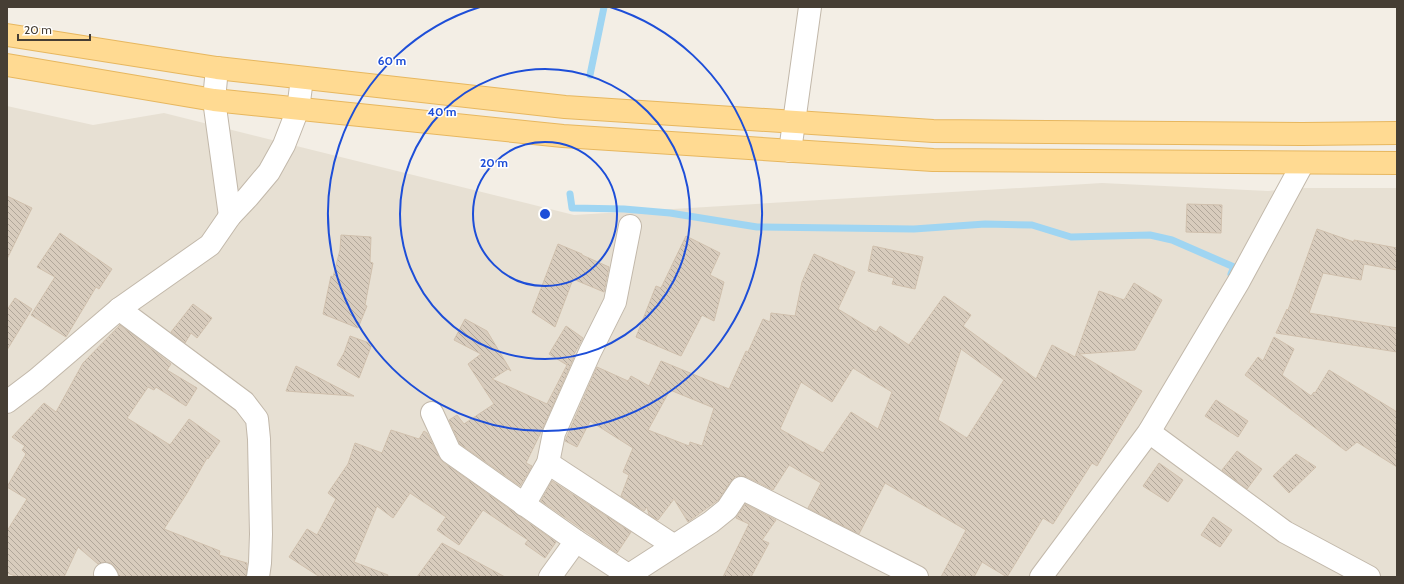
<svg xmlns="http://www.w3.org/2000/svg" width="1404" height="584" font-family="Cabin,sans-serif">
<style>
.residential{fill:#e7e0d3}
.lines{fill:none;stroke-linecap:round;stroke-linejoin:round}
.stream{stroke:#9fd5f2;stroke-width:7}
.building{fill:url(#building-back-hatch);stroke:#d0c0ad;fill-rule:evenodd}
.minor-casing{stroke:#c2b8aa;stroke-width:24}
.major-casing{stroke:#e7b75f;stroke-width:24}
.minor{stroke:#fff;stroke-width:22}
.major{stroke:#ffda92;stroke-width:22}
.ring{fill:none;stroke:#1d4ed8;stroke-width:2}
.centre{fill:#1d4ed8;stroke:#fff;stroke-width:2}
.ring-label{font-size:12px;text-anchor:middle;font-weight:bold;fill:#1d4ed8;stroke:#fff;stroke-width:3;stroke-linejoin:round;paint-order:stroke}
</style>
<defs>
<pattern id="building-back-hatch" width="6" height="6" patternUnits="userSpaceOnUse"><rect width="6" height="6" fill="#d8ccbd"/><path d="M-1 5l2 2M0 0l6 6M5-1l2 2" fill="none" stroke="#b1a79a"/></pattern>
</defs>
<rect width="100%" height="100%" fill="#f3eee5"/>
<path class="residential" d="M 7,106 L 93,125 L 164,113 L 574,215 L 1102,183 L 1268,191 L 1303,188 L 1397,188 L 1397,577 L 7,577 Z"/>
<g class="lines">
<g class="stream">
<path d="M 590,75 L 604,7"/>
<path d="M 570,194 L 572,208 L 624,209 L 670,213 L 757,227 L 914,229 L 985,224 L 1032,225 L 1071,237 L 1150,235 L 1172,240 L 1234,267 L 1231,274"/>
</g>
</g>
<g class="building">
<path d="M 7,196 L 32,208 L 7,259 Z"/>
<path d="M 1187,204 L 1222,205 L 1221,233 L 1186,232 Z"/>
<path d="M 1317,229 L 1354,242 L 1354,240 L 1397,248 L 1397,270 L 1364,264 L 1361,280 L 1323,273 L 1309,313 L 1397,328 L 1397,352 L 1276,333 L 1287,309 L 1288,310 Z"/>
<path d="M 60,233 L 112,269 L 99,289 L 96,287 L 66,337 L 31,315 L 55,277 L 37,267 Z"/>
<path d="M 341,235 L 371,237 L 370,262 L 373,263 L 365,305 L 367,306 L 358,328 L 323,314 L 331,276 L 333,277 L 340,250 Z"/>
<path d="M 686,236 L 720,253 L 710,275 L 724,282 L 714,321 L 702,315 L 681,356 L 636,337 L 656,286 L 661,288 Z"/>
<path d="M 558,244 L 582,254 L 582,255 L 609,267 L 604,292 L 573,279 L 555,327 L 532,312 Z"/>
<path d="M 873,246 L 923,257 L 915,289 L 892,284 L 894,278 L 868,271 Z"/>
<path d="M 814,254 L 855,272 L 838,309 L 876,332 L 880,326 L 909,345 L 944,296 L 971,315 L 963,326 L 1036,379 L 1052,345 L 1075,357 L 1099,291 L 1124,300 L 1134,283 L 1162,300 L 1135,350 L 1079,354 L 1142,391 L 1097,466 L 1092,463 L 1053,524 L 1043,518 L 1007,577 L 982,562 L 974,577 L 941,577 L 966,530 L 885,483 L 859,534 L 808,508 L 821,483 L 789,465 L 773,490 L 747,477 L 740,476 L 735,477 L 731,481 L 718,500 L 688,522 L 674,499 L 658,520 L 649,515 L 647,507 L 644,511 L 621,496 L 629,475 L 623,472 L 633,448 L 590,421 L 577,447 L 565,441 L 597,367 L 628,381 L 631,376 L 649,386 L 661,361 L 729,389 L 746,351 L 748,352 L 763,319 L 770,322 L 771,313 L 795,316 L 802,282 ZM 961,349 L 1004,380 L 967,438 L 938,420 ZM 853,368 L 892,392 L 878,429 L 851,412 L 823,453 L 780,429 L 801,382 L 832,402 ZM 670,390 L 714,408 L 702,446 L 690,442 L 689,446 L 648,430 Z"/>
<path d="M 15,298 L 32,309 L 7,350 L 7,310 Z"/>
<path d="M 193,304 L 212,318 L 197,338 L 191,333 L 185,343 L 171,332 Z"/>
<path d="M 465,319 L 487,331 L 511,371 L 508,369 L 492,379 L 547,404 L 568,363 L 567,365 L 549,354 L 566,326 L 583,338 L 573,356 L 574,357 L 542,430 L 526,463 L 532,466 L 520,486 L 460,444 L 449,420 L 457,415 L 464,424 L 494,404 L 468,364 L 481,354 L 454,340 Z"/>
<path d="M 120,325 L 171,364 L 167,370 L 197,388 L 186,406 L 156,387 L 154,390 L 148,387 L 127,418 L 170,445 L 189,419 L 220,441 L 208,459 L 207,458 L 187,493 L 164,529 L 220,551 L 219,555 L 247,563 L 246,577 L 119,577 L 117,570 L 111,563 L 105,562 L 98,564 L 78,547 L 64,577 L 18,577 L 7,573 L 7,531 L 27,499 L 7,487 L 26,454 L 22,450 L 25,446 L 12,437 L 44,403 L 56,412 L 83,363 Z"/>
<path d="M 350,336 L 372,344 L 359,378 L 337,365 L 344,353 Z"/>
<path d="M 1274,337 L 1294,349 L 1282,375 L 1311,396 L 1314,392 L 1315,393 L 1329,370 L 1397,412 L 1397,467 L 1357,442 L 1346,451 L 1245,375 L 1258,357 L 1263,361 Z"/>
<path d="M 296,366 L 354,396 L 353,396 L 286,391 Z"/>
<path d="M 1216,400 L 1248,421 L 1238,437 L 1205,416 Z"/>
<path d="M 391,430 L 419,439 L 424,431 L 427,433 L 439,457 L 443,462 L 556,542 L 545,558 L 525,544 L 528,540 L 483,510 L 459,545 L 437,530 L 446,517 L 410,493 L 393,518 L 377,506 L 354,562 L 388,575 L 387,577 L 320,577 L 289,557 L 307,529 L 317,535 L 336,499 L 328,493 L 348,464 L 355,443 L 382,453 Z"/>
<path d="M 1237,451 L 1262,469 L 1247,489 L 1222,470 Z"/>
<path d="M 1296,454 L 1316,467 L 1289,493 L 1273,476 Z"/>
<path d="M 1159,463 L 1183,480 L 1168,502 L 1143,486 Z"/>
<path d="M 552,481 L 631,532 L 617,553 L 541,501 Z"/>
<path d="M 745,504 L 776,520 L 762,540 L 769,543 L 751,577 L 723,577 L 749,524 L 736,518 Z"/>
<path d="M 1213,517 L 1232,530 L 1220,547 L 1201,535 Z"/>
<path d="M 442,543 L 505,577 L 417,577 Z"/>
</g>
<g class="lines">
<g class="minor-casing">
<g id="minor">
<path d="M 217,68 L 214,100 L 230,216"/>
<path d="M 790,151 L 810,7"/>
<path d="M 119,309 L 244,402 L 257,419 L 259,439 L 261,534 L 260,563 L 258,577"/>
<path d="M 7,402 L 36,380 L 119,309 L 210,245 L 230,216 L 248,197 L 269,172 L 284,145 L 298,109 L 302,79"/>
<path d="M 432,413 L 450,452 L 576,541 L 550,577"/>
<path d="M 1149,432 L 1285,532 L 1369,577"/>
<path d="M 548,463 L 673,545"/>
<path d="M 524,505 L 548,463 L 554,433 L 590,352 L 615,302 L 630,226"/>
<path d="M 576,541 L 631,577"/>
<path d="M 105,574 L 107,577"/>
<path d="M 629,575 L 711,522 L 727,509 L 741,488 L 917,577"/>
<path d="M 1041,577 L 1149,432 L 1239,281 L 1303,163"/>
</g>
</g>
<g class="major-casing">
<g id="major">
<path d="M 7,35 L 217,68 L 565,107 L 933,131 L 1302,134 L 1397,133"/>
<path d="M 7,65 L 214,100 L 563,136 L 933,160 L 1397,163"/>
</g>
</g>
<use href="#minor" class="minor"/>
<use href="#major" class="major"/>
</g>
<g class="ring">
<circle cx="545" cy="214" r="72"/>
<circle cx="545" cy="214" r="145"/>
<path d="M610 7A217 217 0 1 1 480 7"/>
</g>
<circle cx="545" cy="214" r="6" class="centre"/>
<g class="ring-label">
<text x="392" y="65">60 m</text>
<text x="442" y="116">40 m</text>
<text x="494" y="167">20 m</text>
</g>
<rect width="1404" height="584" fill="none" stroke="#463e34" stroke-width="16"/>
<path d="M18 34v6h72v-6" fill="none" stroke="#463e34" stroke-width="2"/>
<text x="24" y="34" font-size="12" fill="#463e34" stroke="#ffffff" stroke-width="3" paint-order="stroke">20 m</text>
</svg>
